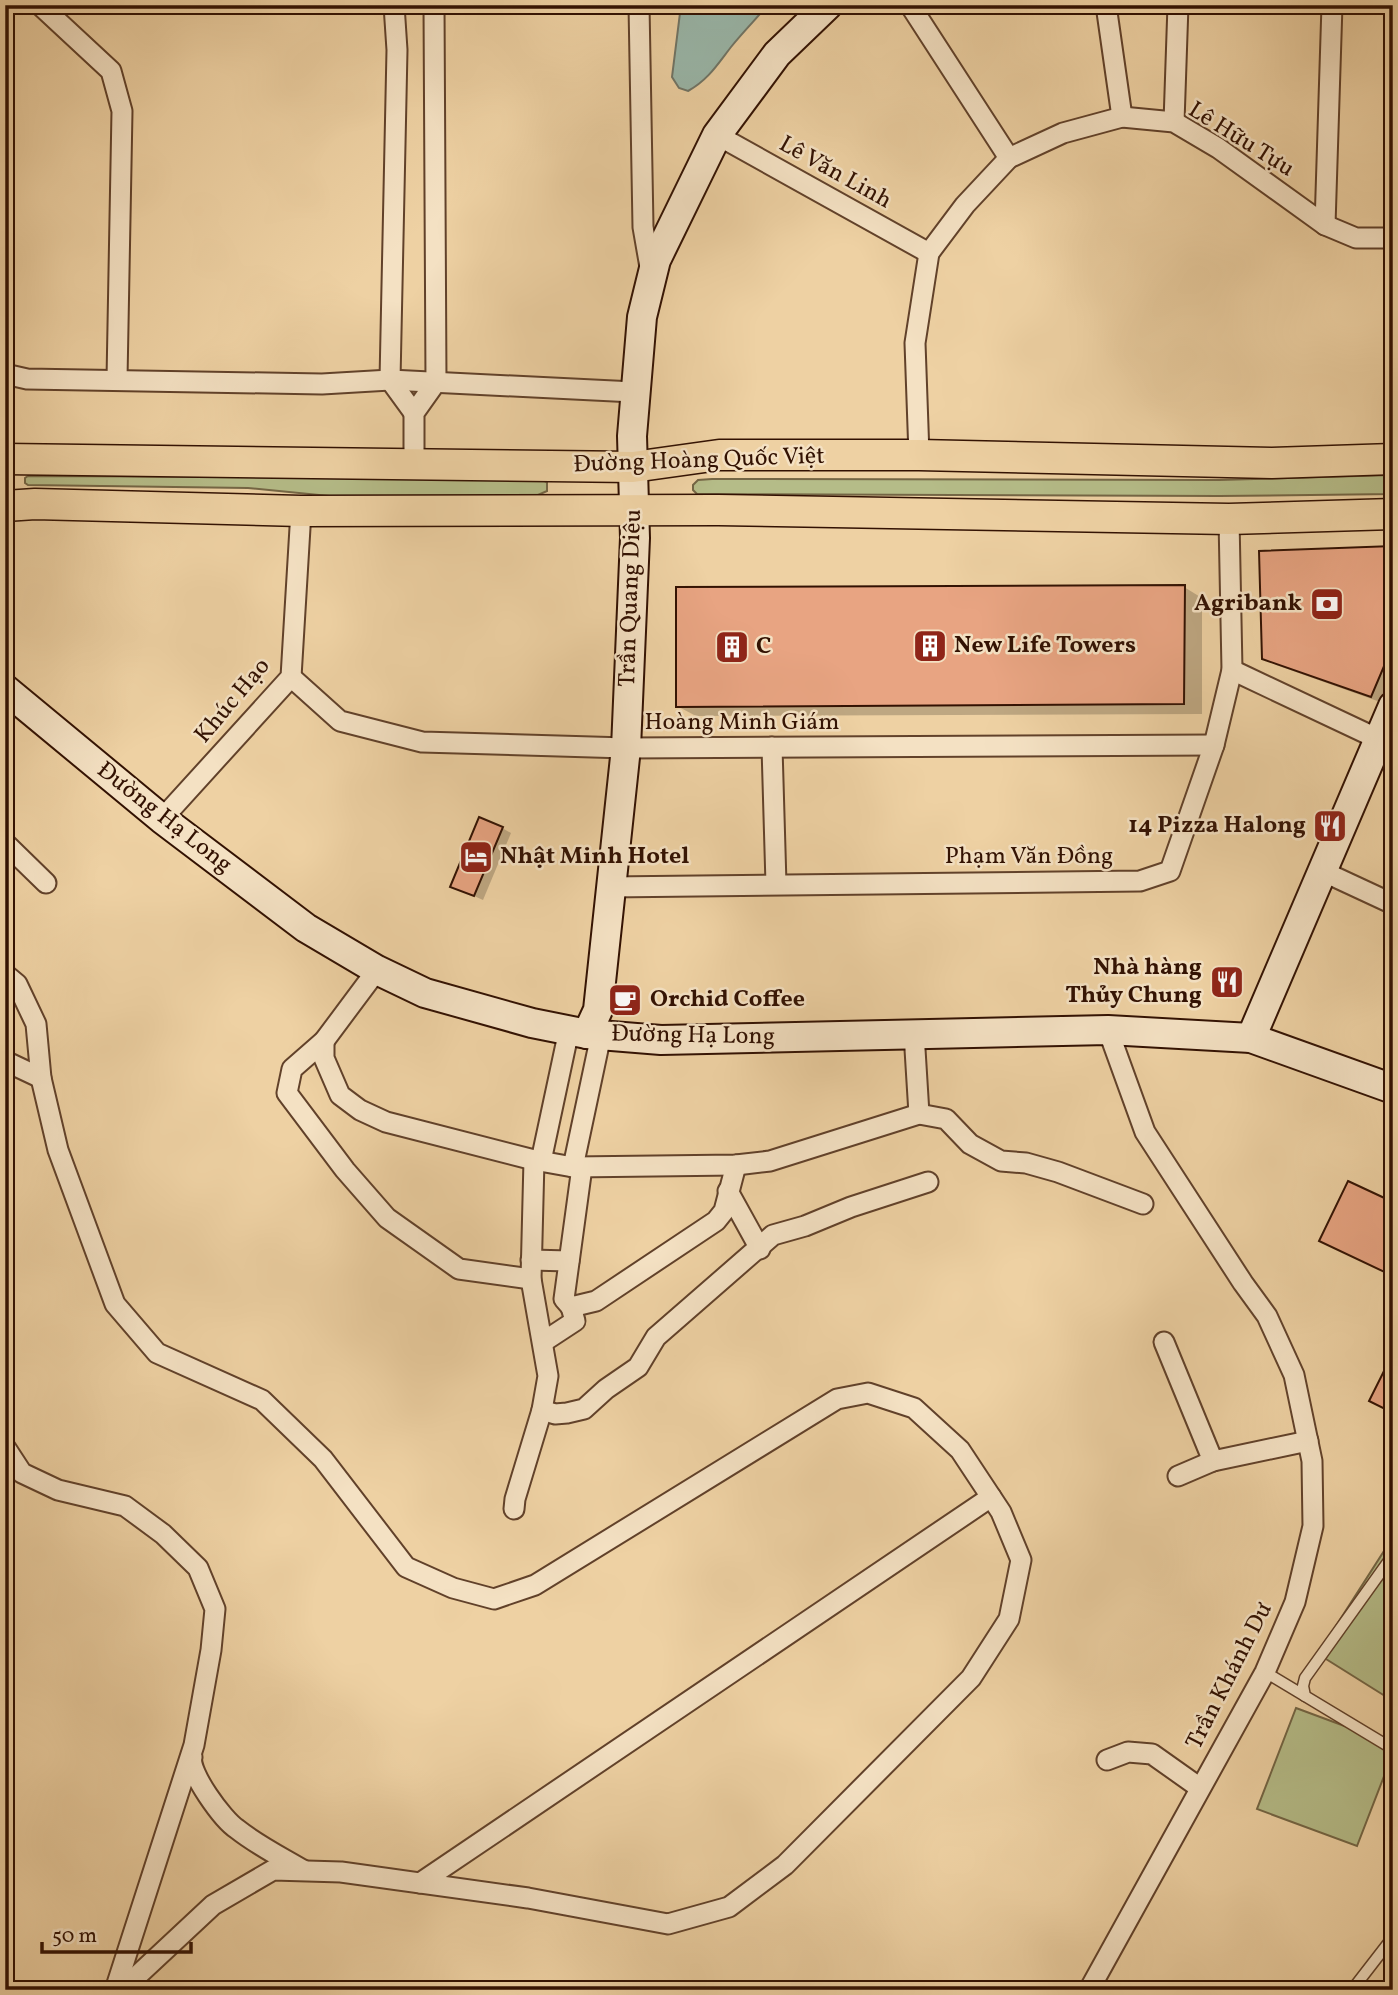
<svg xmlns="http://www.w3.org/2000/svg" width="1398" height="1995" font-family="Vollkorn,serif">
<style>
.green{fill:#b5bc88;stroke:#746645;stroke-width:2}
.water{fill:#99b7aa;stroke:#707567;stroke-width:2}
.shadow{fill:#0003}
.building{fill:#e8a482;stroke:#321102;stroke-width:2}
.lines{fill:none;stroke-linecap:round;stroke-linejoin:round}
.lane-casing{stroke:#61412a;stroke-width:13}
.street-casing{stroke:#61412a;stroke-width:23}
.secondary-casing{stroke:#321102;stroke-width:32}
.primary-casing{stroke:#321102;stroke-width:33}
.lane{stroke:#f4e1c3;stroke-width:10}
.street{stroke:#f4e1c3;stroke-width:19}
.secondary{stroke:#f4e1c3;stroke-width:28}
.primary{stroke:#eed1a3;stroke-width:30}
.labels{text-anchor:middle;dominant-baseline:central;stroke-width:5;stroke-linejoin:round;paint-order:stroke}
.street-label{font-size:24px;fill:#321102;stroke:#f4e1c3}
.poi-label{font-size:24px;font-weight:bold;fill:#321102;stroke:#f4e1c3;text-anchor:start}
</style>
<rect width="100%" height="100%" fill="#eed1a3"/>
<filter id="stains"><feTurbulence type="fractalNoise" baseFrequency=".00286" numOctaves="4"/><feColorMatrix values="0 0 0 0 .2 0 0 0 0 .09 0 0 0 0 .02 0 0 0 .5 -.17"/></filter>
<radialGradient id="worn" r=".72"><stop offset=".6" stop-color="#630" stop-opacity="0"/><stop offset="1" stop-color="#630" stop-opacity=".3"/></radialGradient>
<g class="green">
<path d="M 1393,475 L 1393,494 L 1219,496 L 697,494 L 693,490 L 693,485 L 698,480 L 712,479 L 1219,480 Z"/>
<path d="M 28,476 L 537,478 L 547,482 L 547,491 L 538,495 L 329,496 L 248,488 L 28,485 L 25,483 L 25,478 Z"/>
<path d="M 1393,1537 L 1393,1701 L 1318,1654 Z"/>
<path d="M 1296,1708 L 1393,1744 L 1393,1753 L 1357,1846 L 1257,1809 Z"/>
</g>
<path class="water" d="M 681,5 L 768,5 C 756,19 742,33 731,47 C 717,65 708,80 688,91 L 679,88 L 672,77 Z"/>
<g class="shadow">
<path d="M 1393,548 L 1393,680 L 1383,703 L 1276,665 L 1264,658 Z"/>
<path d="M 1184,587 L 1202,598 L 1202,714 L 696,716 L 677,706 Z"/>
<path d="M 502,828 L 511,833 L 483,900 L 452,886 Z"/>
</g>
<g class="building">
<path d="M 1393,546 L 1393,645 L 1371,697 L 1262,659 L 1259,551 Z"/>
<path d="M 1185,585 L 1184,704 L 676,707 L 676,587 Z"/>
<path d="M 479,817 L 503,827 L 474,896 L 450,887 Z"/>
<path d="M 1348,1181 L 1393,1202 L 1393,1276 L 1319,1241 Z"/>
<path d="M 1393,1353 L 1393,1413 L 1369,1401 Z"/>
</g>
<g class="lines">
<g class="lane-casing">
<g id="lane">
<path d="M 1393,1555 L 1305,1678 L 1303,1686 L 1305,1696 L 1393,1749"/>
<path d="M 1265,1672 L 1305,1696"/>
<path d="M 1352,1990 L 1393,1937"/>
</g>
</g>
<g class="street-casing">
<g id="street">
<path d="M 40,5 L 111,71 L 122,111 L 117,379"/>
<path d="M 394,5 L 397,50 L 390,380 L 414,413"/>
<path d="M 639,5 L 643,227 L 651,273"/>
<path d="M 910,5 L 1009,158"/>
<path d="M 1106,5 L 1122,117"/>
<path d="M 1174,122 L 1178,5"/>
<path d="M 717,135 L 929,253"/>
<path d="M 1325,225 L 1332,5"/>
<path d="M 5,374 L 27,379 L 322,384 L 390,380 L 634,392"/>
<path d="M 919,455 L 915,343 L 929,253 L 965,205 L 1009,158 L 1063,133 L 1122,117 L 1174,122 L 1218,148 L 1325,225 L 1356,238 L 1393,238"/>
<path d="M 414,465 L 414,413 L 436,382 L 434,5"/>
<path d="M 1232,670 L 1393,746"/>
<path d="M 291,677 L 340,721 L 422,742 L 626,748 L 1214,745"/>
<path d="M 772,747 L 776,884"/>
<path d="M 162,819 L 291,677 L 301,511"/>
<path d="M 5,843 L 46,883"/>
<path d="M 1322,871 L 1393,904"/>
<path d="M 609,887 L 1140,881 L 1170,871 L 1214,745 L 1232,670 L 1229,519"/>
<path d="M 377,970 L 324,1041 L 292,1069 L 287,1093 L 345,1170 L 387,1218 L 459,1269 L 531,1279"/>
<path d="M 5,974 L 17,984 L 36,1024 L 41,1078 L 58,1150 L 115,1304 L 157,1353 L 262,1400 L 323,1459 L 406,1567 L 453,1588 L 494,1599 L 535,1585 L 837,1399 L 868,1393 L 914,1408 L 960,1450 L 1001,1512 L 1021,1560 L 1009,1619 L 971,1678 L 785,1865 L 729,1907 L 668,1924 L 528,1898 L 341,1872 L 273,1870 L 213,1905 L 122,1990"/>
<path d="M 914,1033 L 919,1114"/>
<path d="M 324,1041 L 324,1058 L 340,1095 L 360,1110 L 386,1122 L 534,1160 L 573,1167 L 736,1165 L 770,1161 L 919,1114 L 946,1119 L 970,1144 L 1001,1161 L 1026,1163 L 1058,1172 L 1143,1204"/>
<path d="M 5,1061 L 41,1078"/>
<path d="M 541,1161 L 569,1030"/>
<path d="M 573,1167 L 601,1035"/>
<path d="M 582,1167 L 564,1299 L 571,1307 L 596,1301 L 716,1221 L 724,1211 L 736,1165"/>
<path d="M 728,1191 L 760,1249"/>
<path d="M 531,1260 L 569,1261"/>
<path d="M 543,1342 L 575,1321 L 571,1307"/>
<path d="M 1164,1342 L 1213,1461"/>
<path d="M 542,1410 L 555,1414 L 567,1413 L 584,1409 L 606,1389 L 638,1367 L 656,1337 L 773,1235 L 805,1226 L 851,1207 L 928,1182"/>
<path d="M 5,1447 L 22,1473 L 58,1490 L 125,1506 L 163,1534 L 198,1568 L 215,1609 L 211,1650 L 194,1745 L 115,1990"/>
<path d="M 1178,1476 L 1213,1461 L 1308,1441"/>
<path d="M 514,1509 L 515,1499 L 542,1410 L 548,1376 L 531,1279 L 534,1160"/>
<path d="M 192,1757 C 188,1772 223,1820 237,1829 C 257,1845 281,1857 303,1870"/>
<path d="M 1107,1760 L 1128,1752 L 1152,1754 L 1200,1788"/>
<path d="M 420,1883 L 991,1497"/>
<path d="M 1089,1990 L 1265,1672 L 1295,1602 L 1313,1526 L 1312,1461 L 1294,1375 L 1267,1316 L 1243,1283 L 1145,1132 L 1108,1030"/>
</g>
</g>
<g class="secondary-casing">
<g id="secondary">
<path d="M 5,689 L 162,819 L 306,928 L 377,970 L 425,993 L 532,1023 L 587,1034 L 661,1040 L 1108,1030 L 1251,1038 L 1393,1089"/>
<path d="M 587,1034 L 598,1010 L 626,748 L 635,538 L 632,436 L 642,317 L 656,260 L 717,135 L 777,54 L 828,5"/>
<path d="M 1251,1038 L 1393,706"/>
</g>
</g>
<g class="primary-casing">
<g id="primary">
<path d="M 5,459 L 633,467 L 719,455 L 919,455 L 1272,463 L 1393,459"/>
<path d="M 5,506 L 35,504 L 301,511 L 718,510 L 1229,519 L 1393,514"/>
</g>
</g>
<use href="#lane" class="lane"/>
<use href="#street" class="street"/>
<use href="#secondary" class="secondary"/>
<use href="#primary" class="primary"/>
</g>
<defs>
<g id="bank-square" transform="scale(1.75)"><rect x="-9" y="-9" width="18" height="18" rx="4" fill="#8f2418" stroke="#f4e1c3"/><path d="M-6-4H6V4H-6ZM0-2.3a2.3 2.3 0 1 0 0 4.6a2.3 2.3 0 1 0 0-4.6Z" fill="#fff"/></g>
<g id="building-square" transform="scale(1.75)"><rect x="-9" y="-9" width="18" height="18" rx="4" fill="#8f2418" stroke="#f4e1c3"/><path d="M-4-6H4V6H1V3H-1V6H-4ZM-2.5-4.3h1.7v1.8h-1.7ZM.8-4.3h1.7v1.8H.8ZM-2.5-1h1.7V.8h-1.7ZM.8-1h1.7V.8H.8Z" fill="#fff"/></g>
<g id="restaurant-square" transform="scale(1.75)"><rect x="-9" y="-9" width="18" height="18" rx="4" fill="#8f2418" stroke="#f4e1c3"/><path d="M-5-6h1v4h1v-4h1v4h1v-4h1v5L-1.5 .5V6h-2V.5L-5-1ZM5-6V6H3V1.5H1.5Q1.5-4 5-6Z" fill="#fff"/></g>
<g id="hotel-square" transform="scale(1.75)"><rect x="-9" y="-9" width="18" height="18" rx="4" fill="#8f2418" stroke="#f4e1c3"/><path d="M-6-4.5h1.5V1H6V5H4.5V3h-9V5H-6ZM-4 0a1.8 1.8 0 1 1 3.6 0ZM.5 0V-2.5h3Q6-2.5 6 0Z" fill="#fff"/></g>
<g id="cafe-square" transform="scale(1.75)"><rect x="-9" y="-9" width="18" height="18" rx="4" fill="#8f2418" stroke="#f4e1c3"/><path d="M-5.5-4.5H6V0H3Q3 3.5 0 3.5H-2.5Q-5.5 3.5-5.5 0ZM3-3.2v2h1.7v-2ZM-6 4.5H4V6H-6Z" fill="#fff"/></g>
</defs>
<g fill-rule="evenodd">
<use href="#bank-square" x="1327" y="604"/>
<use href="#building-square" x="930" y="646"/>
<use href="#building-square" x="732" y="647"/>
<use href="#restaurant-square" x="1330" y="826"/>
<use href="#hotel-square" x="476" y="857"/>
<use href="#restaurant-square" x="1227" y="982"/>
<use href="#cafe-square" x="625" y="1000"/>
</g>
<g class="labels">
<g class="street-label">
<text transform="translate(1241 140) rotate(32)">Lê Hữu Tựu</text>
<text transform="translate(835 173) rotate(29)">Lê Văn Linh</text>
<text transform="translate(699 461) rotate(-2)">Đường Hoàng Quốc Việt</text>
<text transform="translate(631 598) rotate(-88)">Trần Quang Diệu</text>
<text transform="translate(233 701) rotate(-50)">Khúc Hạo</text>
<text x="742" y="723">Hoàng Minh Giám</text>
<text transform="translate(164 818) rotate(38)">Đường Hạ Long</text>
<text x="1029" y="857">Phạm Văn Đồng</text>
<text transform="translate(693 1036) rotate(1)">Đường Hạ Long</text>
<text transform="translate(1230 1676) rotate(-63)">Trần Khánh Dư</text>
</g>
<g class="poi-label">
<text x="1302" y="604" text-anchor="end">Agribank</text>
<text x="954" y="646">New Life Towers</text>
<text x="756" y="647">C</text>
<text x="1306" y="826" text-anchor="end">14 Pizza Halong</text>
<text x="500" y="857">Nhật Minh Hotel</text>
<text x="1202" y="968" text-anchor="end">Nhà hàng<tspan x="1202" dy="28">Thủy Chung</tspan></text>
<text x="650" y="1000">Orchid Coffee</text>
</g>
</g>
<rect width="1398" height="1995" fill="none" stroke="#eed1a3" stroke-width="28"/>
<rect x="7" y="7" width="1384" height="1981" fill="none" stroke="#321102" stroke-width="3.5"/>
<rect x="14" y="14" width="1370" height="1967" fill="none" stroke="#321102" stroke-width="2"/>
<path d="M42 1942v10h149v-10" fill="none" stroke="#321102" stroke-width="3.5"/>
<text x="52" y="1942" font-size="21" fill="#321102" stroke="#f4e1c3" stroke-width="5" paint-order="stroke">50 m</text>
<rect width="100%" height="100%" filter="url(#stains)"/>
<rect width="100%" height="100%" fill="url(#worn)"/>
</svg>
